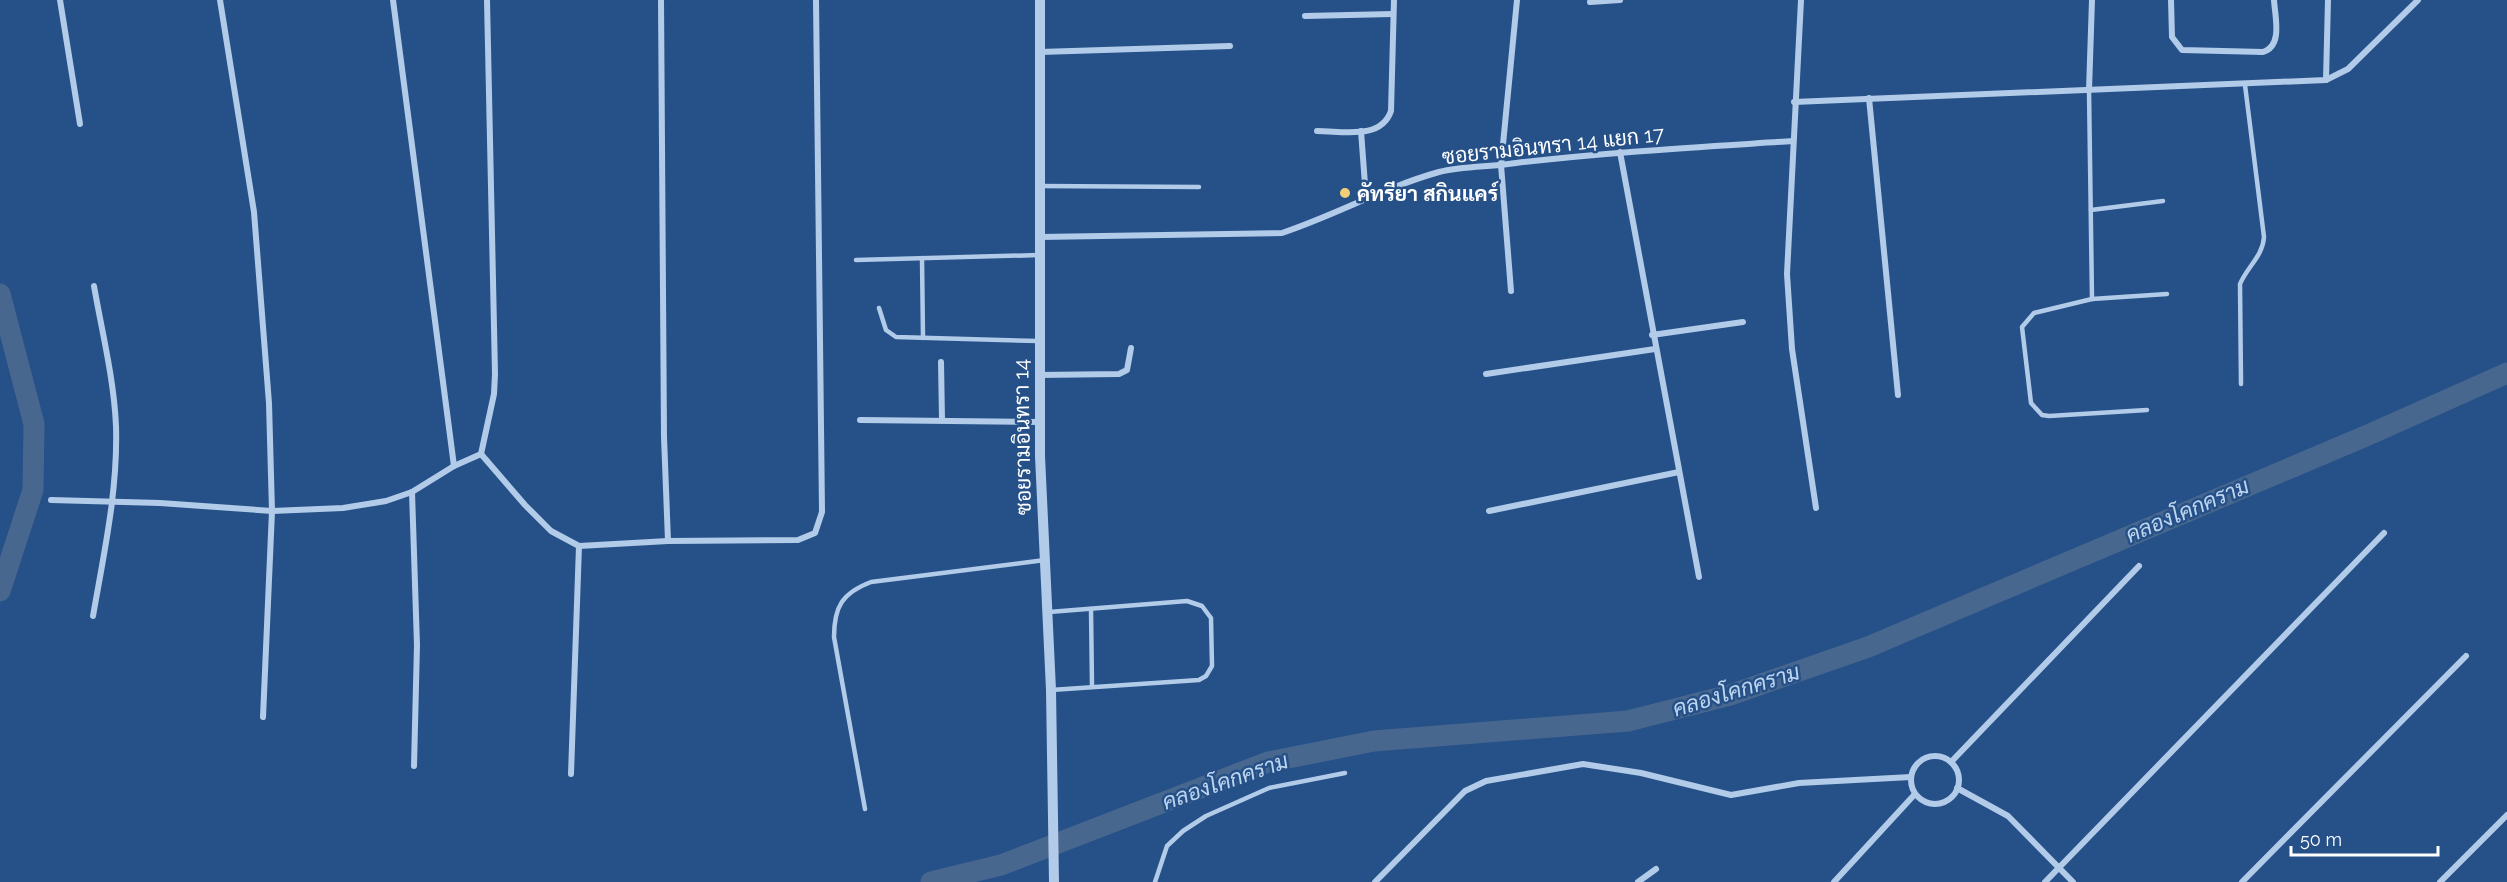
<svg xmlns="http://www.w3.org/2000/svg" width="2507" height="882" font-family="Raleway,Sarabun,sans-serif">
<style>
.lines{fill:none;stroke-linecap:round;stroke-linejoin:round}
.canal{stroke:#48678e;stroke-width:21}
.service{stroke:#b2cbe9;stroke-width:4.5}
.minor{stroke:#b2cbe9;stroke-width:6}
.tertiary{stroke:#b2cbe9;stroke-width:10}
.poi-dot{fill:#f2cf77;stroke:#265188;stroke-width:2}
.labels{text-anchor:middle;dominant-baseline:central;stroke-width:5;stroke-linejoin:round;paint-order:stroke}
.street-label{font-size:21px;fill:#fff;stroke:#265188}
.poi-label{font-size:21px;font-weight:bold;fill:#fff;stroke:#265188;text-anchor:start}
.water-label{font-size:22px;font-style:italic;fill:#bed5f0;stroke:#265188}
</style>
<rect width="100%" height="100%" fill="#265188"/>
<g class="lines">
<g class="canal">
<path d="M 0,294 L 34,424 L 33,490 L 0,591"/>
<path d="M 931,882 L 1001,865 L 1268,762 L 1374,741 L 1628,721 L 1730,695 L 1868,647 L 2368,435 L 2507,373"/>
</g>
<g class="service">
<path d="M 2089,90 L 2092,299 L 2034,313 L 2022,327 L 2031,403 L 2042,415 L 2049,416 L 2147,410"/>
<path d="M 1039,186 L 1199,187"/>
<path d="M 2091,210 L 2163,201"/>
<path d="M 922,258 L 923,338"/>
<path d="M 856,260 L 1039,255"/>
<path d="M 2092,299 L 2167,294"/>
<path d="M 879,308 L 886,330 L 896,337 L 1038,341"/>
<path d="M 2241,384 L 2240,284 C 2247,267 2263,256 2264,237 L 2245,85"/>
<path d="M 1091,609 L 1092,686"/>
<path d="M 1049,612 L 1187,601 L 1202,606 L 1211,618 L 1212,666 L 1206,676 L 1199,680 L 1051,690"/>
<path d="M 865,809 L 834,637 C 834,607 842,593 871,582 L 1045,560"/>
<path d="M 1155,882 L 1167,846 L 1183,831 L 1206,816 L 1269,788 L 1345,773"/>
</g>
<g class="minor">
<path d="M 60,0 L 80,124"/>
<path d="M 220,0 L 254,212 L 269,403 L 272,511 L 263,717"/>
<path d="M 393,0 L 454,466"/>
<path d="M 661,0 L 664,437 L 668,541"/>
<path d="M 1801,0 L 1787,274 L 1792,349 L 1816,508"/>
<path d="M 2171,0 L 2172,37 L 2182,50 L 2263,52 C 2283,46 2275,17 2274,0"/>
<path d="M 1590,2 L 1620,0"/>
<path d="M 1305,16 L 1393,14"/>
<path d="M 1040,52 L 1230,46"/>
<path d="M 2326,80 L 2328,0"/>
<path d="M 2089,90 L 2092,0"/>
<path d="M 1869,98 L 1898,395"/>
<path d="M 1794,102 L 2326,80 L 2348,69 L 2418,0"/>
<path d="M 1317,131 C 1344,131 1381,140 1391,111 L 1394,0"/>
<path d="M 1361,131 L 1366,198"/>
<path d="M 1620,152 L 1699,577"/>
<path d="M 1040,237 L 1282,233 C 1336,215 1385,187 1439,172 C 1463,166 1491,167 1516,163 C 1608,152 1701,147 1793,141"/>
<path d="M 1511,291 L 1501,165 L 1517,0"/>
<path d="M 1652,335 L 1743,322"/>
<path d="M 941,362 L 942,420"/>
<path d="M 1486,374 L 1655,349"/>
<path d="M 1039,375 L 1119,374 L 1127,370 L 1131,348"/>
<path d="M 860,420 L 1039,422"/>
<path d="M 481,454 L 525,505 L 551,531 L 579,546 L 668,541 L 798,540 L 815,533 L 822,512 L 816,0"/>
<path d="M 481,454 L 494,394 L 495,374 L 487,0"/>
<path d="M 412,492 L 417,645 L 414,766"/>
<path d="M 51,500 L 160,503 L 272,511 L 343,508 L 386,501 L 412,492 L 454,466 L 481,454"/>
<path d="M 1489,511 L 1679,472"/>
<path d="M 93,616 C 104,553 118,490 116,426 C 114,379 102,332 94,286"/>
<circle cx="1935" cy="780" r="24"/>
<path d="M 1951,762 L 2139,566"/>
<path d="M 571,774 L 579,546"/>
<path d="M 1957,788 L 2008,816 L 2073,882"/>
<path d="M 1375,882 L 1465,791 L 1486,781 L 1583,764 L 1641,773 L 1731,795 L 1799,783 L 1911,777"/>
<path d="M 1638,882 L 1656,869"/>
<path d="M 1834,882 L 1915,794"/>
<path d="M 2045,882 L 2384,533"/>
<path d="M 2242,882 L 2466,656"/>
<path d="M 2440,882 L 2507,815"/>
</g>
<path class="tertiary" d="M 1040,0 L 1040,456 L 1051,690 L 1054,882"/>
</g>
<circle class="poi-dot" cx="1345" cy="193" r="6"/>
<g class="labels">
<g class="street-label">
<text transform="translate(1553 145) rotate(-6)">ซอยรามอินทรา 14 แยก 17</text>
<text transform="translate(1022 437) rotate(-91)">ซอยรามอินทรา 14</text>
</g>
<g class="poi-label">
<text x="1357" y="193">คัทรียา สกินแคร์</text>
</g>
<g class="water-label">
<text transform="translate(2187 510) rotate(-23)">คลองโคกคราม</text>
<text transform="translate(1736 690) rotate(-17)">คลองโคกคราม</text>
<text transform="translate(1225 781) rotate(-19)">คลองโคกคราม</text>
</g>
</g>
<path d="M2291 846v9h147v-9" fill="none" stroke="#ffffff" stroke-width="3"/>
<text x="2300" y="846" font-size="18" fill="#ffffff" stroke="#265188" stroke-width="4.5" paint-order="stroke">50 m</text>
</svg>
